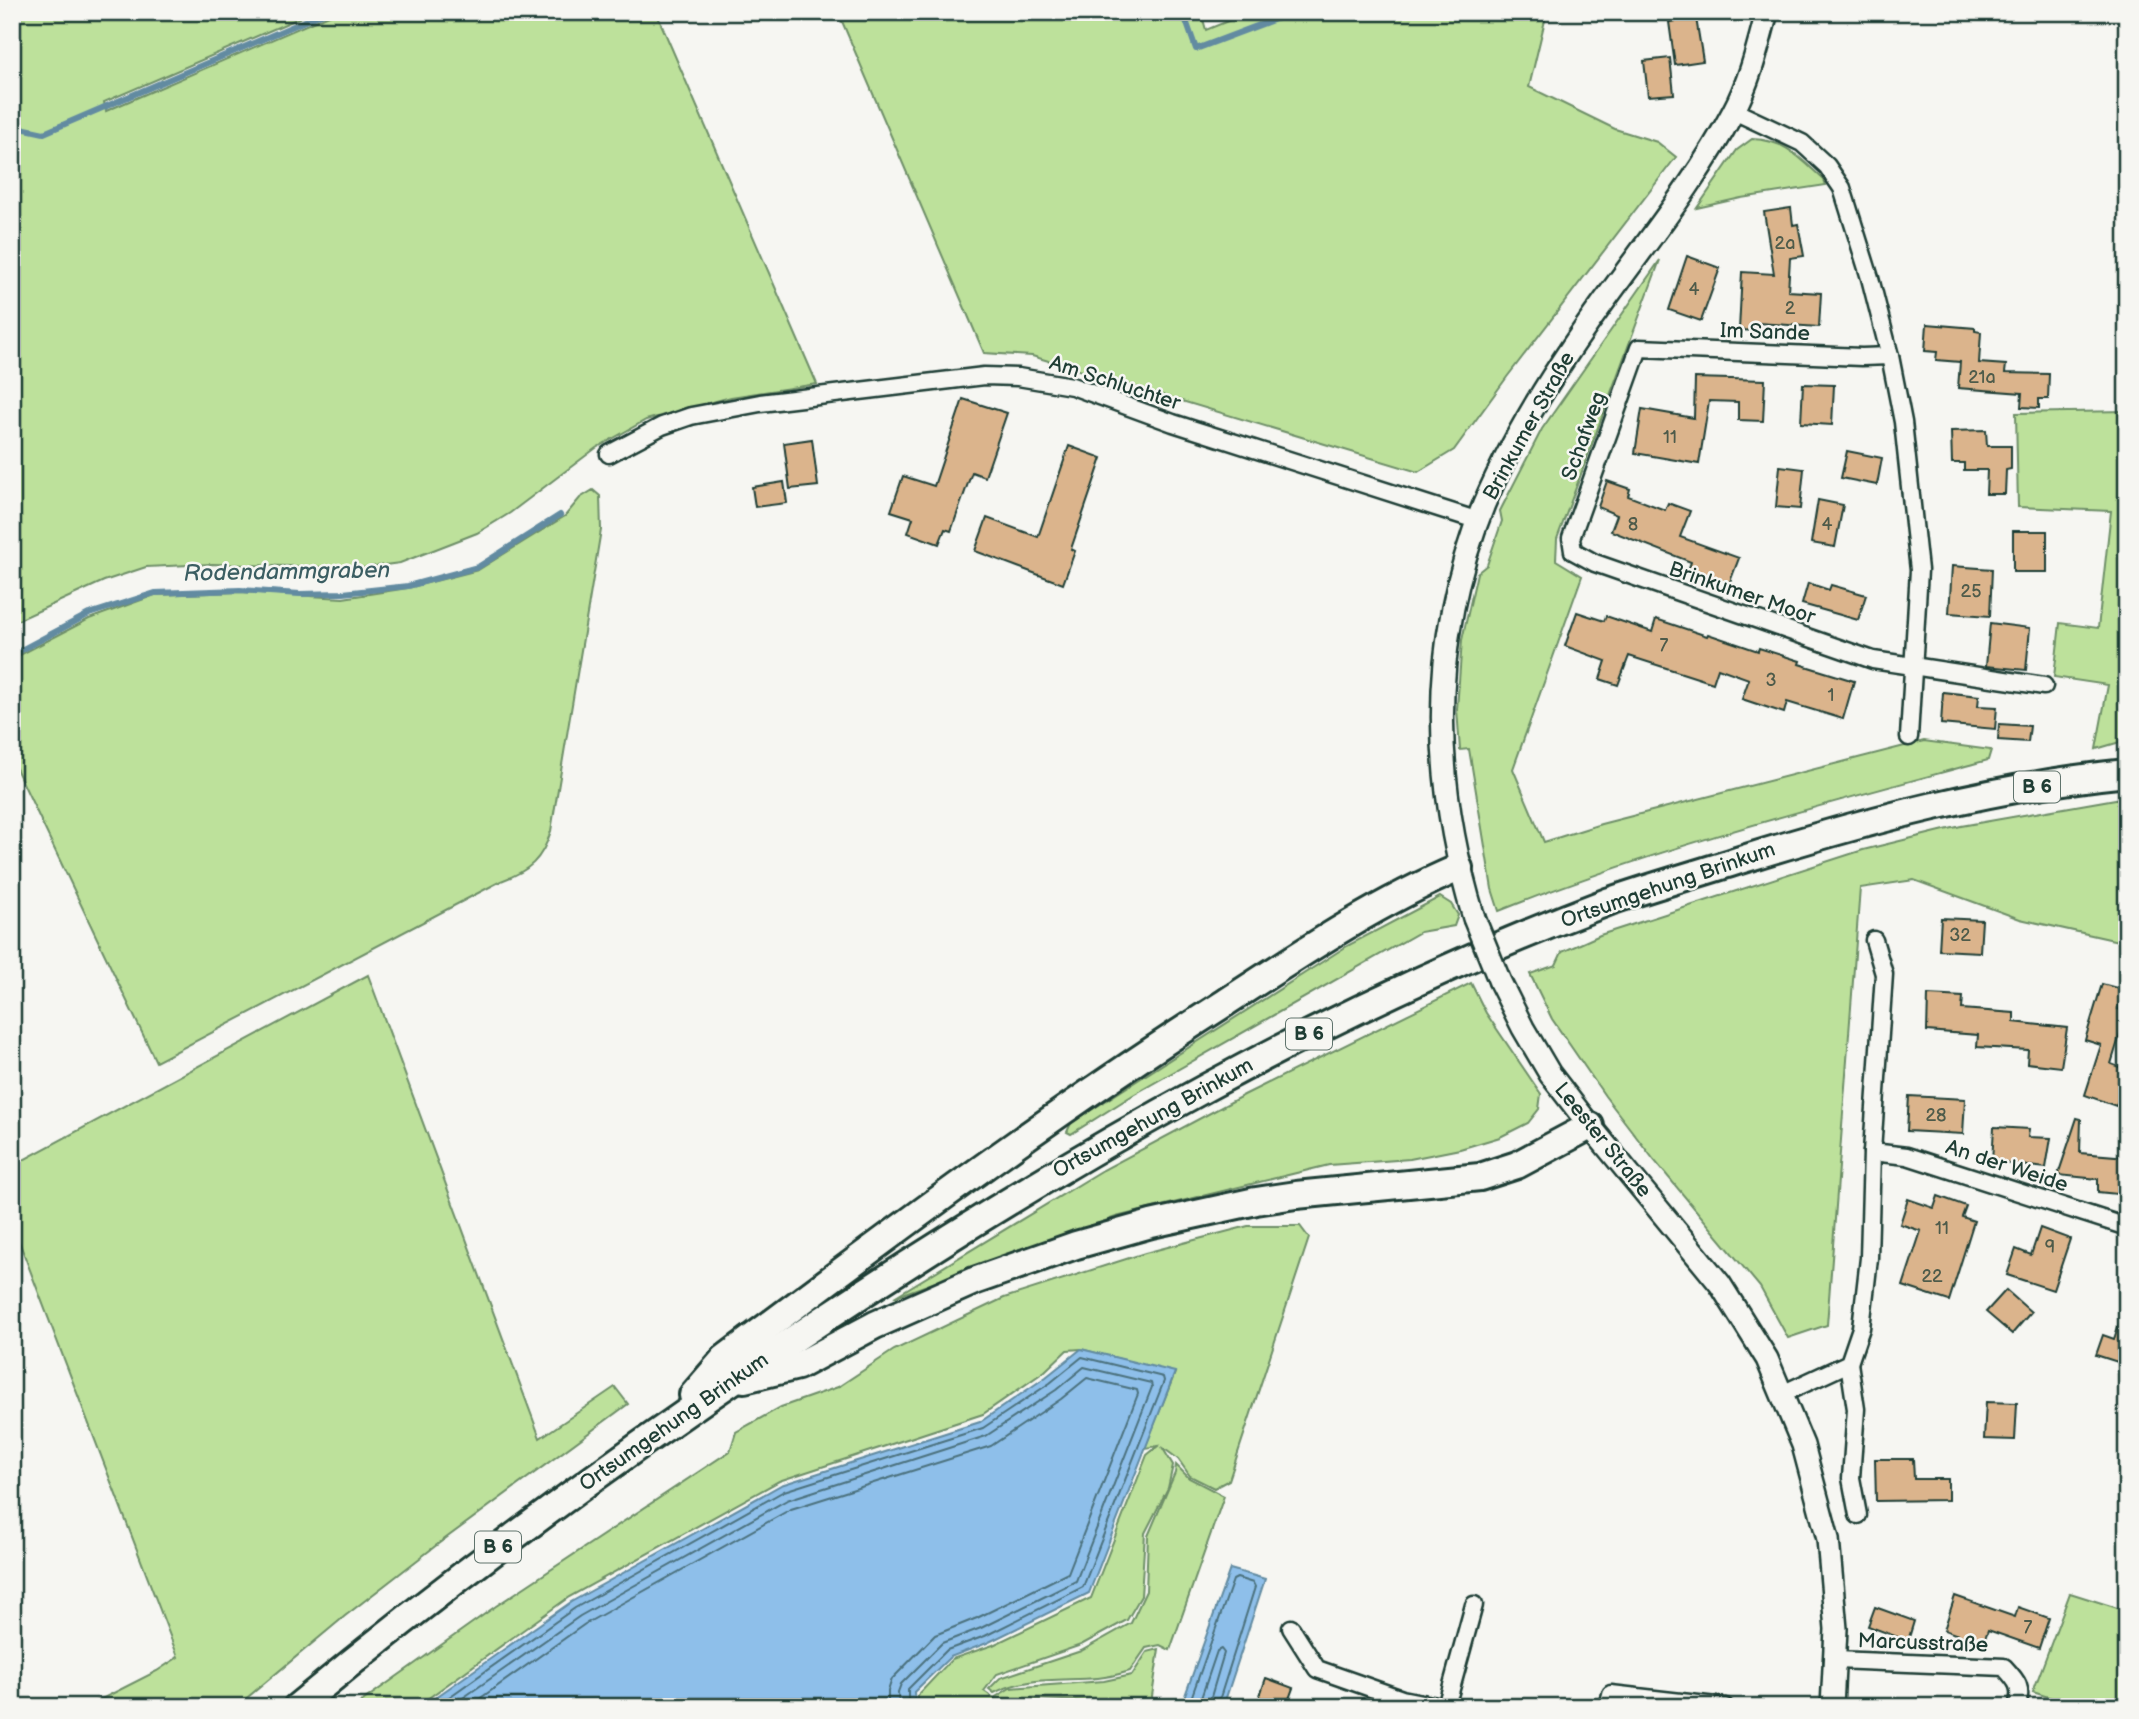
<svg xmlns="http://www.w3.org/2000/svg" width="2139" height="1719" font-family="'Balsamiq Sans',sans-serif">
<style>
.green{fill:#bde19b;stroke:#6e8f68;stroke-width:2}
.water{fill:#8ebfea;stroke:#628ba1;stroke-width:2}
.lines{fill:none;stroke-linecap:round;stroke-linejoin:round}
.shore{stroke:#4b717d;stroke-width:2}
.stream{stroke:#628ba1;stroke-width:6}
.building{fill:#dbb48c;stroke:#1f3d34;stroke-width:2}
.minor-casing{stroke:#1f3d34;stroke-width:21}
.tertiary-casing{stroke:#1f3d34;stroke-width:26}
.trunk-casing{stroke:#1f3d34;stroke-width:32}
.minor{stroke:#f6f6f2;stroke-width:16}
.tertiary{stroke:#f6f6f2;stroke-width:21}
.trunk{stroke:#f6f6f2;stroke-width:26}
.tertiary-bridge-casing{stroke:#1f3d34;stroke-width:26;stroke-linecap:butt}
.tertiary-bridge{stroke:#f6f6f2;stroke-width:21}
.labels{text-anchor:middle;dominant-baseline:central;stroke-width:5;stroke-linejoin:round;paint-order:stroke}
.number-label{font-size:18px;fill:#4e5b4a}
.shield{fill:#f6f6f2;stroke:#60746d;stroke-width:2}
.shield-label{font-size:19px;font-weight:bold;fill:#1f3d34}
.street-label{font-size:21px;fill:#1f3d34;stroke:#f6f6f2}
.water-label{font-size:23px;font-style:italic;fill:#3b5e62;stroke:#f6f6f2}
</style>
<rect width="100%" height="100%" fill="#f6f6f2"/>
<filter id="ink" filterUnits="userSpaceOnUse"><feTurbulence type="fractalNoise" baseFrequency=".0143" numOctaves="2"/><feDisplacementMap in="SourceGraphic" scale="14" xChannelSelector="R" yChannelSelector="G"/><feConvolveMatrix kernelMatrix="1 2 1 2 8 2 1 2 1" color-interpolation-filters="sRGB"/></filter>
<g filter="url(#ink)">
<g class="green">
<path d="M 12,12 L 313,12 L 104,102 L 106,111 L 336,12 L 656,12 L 817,384 L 731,397 L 646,420 L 596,448 L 510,513 L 477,533 L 400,563 L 362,568 L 212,564 L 146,567 L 104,581 L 12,623 Z"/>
<path d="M 838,12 L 1201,12 L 1206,30 L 1250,12 L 1547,12 L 1529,87 L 1615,129 L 1657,142 L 1676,157 L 1507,377 L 1454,450 L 1418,472 L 1032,356 L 984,353 Z"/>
<path d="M 1752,139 C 1786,140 1800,158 1824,180 L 1826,185 L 1741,198 L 1697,208 L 1737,150 Z"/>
<path d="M 1660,260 L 1557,539 L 1556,560 L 1582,576 L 1513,769 L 1544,842 L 1601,824 L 1924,741 L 1991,750 L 1988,760 C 1823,805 1658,847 1499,911 L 1492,889 L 1469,749 L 1460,750 L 1457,709 L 1462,640 L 1477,573 L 1487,565 L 1502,521 L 1500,511 L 1542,429 Z"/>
<path d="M 2127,411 L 2127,740 L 2096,749 L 2108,685 L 2054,677 L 2060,623 L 2098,628 L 2111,511 L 2018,507 L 2016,413 Z"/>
<path d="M 593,490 L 600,496 L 601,530 L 551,831 C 542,860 529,871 501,881 L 156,1062 L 12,760 L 12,659 L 89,619 L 155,595 L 240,592 L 343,598 L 408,588 L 478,570 L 565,516 L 580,498 Z"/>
<path d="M 2127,797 L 2127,943 L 2020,919 L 1914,880 L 1860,888 L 1827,1325 L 1788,1338 L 1760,1287 L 1654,1160 L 1605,1096 L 1552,1019 L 1530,974 L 1556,965 L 1562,952 L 1600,935 L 1863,850 L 1961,826 Z"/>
<path d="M 1440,897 L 1451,904 L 1458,915 L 1454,926 L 1420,932 L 1133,1095 L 1071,1134 L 1067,1132 L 1071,1123 L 1347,946 Z"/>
<path d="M 368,975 L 540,1438 L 615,1387 L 628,1404 L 438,1544 L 345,1616 L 236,1707 L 86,1707 L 157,1671 L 178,1657 L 12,1223 L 12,1166 Z"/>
<path d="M 1471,983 L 1486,1013 L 1541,1094 L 1539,1109 L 1528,1123 L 1500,1137 L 1460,1149 L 1410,1159 L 1329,1165 L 1116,1217 L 894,1297 L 1103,1170 L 1244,1095 Z"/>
<path d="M 1248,1226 L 1300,1226 L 1309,1238 L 1229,1480 L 1214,1488 L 1190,1476 L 1178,1459 L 1162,1447 L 1173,1465 L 1168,1488 L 1145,1533 L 1141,1596 L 1127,1620 L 1081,1645 L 997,1674 L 984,1691 L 994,1698 L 1010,1688 L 1104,1681 L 1132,1675 L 1147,1652 L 1159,1649 L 1151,1703 L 1147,1707 L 1112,1707 L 1090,1701 L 1036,1699 L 1018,1707 L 918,1707 L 917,1696 L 952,1659 L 993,1645 L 1091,1598 L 1147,1455 L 1158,1446 L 1145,1448 L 1175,1373 L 1081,1349 L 1067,1350 L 1045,1371 L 983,1414 L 779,1481 L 569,1597 L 416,1707 L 354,1707 L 496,1606 L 730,1451 L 736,1432 L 781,1407 L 838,1387 L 894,1350 L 1004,1298 L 1145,1253 Z"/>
<path d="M 1176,1465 L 1189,1478 L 1224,1496 L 1170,1650 L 1160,1645 L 1146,1648 L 1130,1671 C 1120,1674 1108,1677 1098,1678 C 1061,1681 1027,1676 994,1693 L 989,1689 L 1000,1678 L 1081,1651 L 1131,1623 L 1146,1591 L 1148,1536 L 1175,1473 Z"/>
<path d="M 2070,1593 L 2127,1611 L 2127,1683 L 2119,1707 L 2079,1707 L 2033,1692 Z"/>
</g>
<g class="water">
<path d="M 1081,1349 L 1175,1372 L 1089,1593 L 987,1643 L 950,1657 L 914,1692 L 915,1707 L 422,1707 L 571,1602 L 781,1485 L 980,1422 L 1046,1377 Z"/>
<path d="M 1230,1569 L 1265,1579 L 1223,1707 L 1181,1707 Z"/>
</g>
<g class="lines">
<g class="shore">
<path d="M 435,1707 L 575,1608 L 784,1491 L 983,1428 L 1050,1383 L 1082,1357 L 1163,1377 L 1164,1381 L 1083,1587 L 985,1636 L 947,1650 L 908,1689 L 908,1707"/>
<path d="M 450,1707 L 580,1616 L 787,1500 L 986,1436 L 1056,1390 L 1084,1367 L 1151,1383 L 1152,1387 L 1076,1581 L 981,1628 L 942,1643 L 901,1684 L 898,1692 L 899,1707"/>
<path d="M 468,1707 L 585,1624 L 791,1509 L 991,1446 L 1061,1399 L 1087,1378 L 1137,1390 L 1138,1394 L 1068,1573 L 977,1618 L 935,1635 L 892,1679 L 888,1691 L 888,1707"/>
<path d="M 1188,1707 L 1233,1580 L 1237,1578 L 1253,1583 L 1255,1587 L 1217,1707"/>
<path d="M 1198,1707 L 1217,1651 L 1221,1649 L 1224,1653 L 1208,1707"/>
</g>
<g class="stream">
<path d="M 1183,12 L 1196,49 L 1294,12"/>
<path d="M 12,126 L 44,133 L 326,12"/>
<path d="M 12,655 L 89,614 L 155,593 L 240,590 L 300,594 L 343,593 L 408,586 L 478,567 L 560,515"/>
</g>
</g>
<g class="building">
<path d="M 1696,18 L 1703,61 L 1675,65 L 1669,22 Z"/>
<path d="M 1670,58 L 1674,94 L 1648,96 L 1644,61 Z"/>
<path d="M 1791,208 L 1793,225 L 1798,224 L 1804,256 L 1790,258 L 1788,291 L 1821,293 L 1819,327 L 1758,323 L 1758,331 L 1739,330 L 1742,272 L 1774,274 L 1764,212 Z"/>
<path d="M 1687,256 L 1720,268 L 1701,321 L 1669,310 Z"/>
<path d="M 1927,324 L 1975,328 L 1975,331 L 1981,332 L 1979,363 L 2006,365 L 2005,373 L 2049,374 L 2048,399 L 2039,399 L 2039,408 L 2021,407 L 2022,393 L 1958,388 L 1960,362 L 1936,360 L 1937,352 L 1925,351 Z"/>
<path d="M 1695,378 L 1765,380 L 1763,421 L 1738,420 L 1738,402 L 1709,401 L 1699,464 L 1635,453 L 1642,409 L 1694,418 Z"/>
<path d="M 1803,384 L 1834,385 L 1832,425 L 1801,423 Z"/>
<path d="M 963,399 L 1007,413 L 985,477 L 972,472 L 951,531 L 945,529 L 939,544 L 908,533 L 913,518 L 891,511 L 903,476 L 934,486 Z"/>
<path d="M 1986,430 L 1987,446 L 2011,446 L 2011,469 L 2006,470 L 2005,494 L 1986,494 L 1987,470 L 1964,470 L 1964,463 L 1952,463 L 1951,431 Z"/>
<path d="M 812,439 L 818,486 L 790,489 L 784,443 Z"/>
<path d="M 1069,446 L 1102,458 L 1071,549 L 1075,551 L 1063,584 L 975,551 L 987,518 L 1038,537 Z"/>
<path d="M 1847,451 L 1882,458 L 1877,485 L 1841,478 Z"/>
<path d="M 1780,466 L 1804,469 L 1800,509 L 1776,507 Z"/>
<path d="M 1607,481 L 1630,489 L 1628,496 L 1665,510 L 1668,503 L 1690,511 L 1680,537 L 1739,558 L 1728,587 L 1687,573 L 1691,562 L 1611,531 L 1617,515 L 1598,507 Z"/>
<path d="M 784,482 L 787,503 L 755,507 L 752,487 Z"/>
<path d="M 1818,500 L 1843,505 L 1835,547 L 1811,543 Z"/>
<rect x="2013" y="531" width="34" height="41"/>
<path d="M 1952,566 L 1992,569 L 1990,616 L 1949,613 Z"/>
<path d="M 1808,583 L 1829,590 L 1831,585 L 1866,595 L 1858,620 L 1802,604 Z"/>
<path d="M 1577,612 L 1604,621 L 1606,616 L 1652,632 L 1656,619 L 1707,636 L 1708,634 L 1758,651 L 1759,648 L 1800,661 L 1799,664 L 1854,681 L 1843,719 L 1787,702 L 1784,713 L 1742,699 L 1749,679 L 1718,668 L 1713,683 L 1629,656 L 1618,685 L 1600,679 L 1606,661 L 1565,646 Z"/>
<path d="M 1990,623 L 2030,628 L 2026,670 L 1986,666 Z"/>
<path d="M 1943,692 L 1979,696 L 1978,706 L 1997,707 L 1995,729 L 1941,724 Z"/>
<path d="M 1999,724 L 2030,726 L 2028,742 L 1998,740 Z"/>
<path d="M 1941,918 L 1982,920 L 1980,952 L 1939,950 Z"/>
<path d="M 2102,984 L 2124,990 L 2118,1009 L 2127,1012 L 2111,1064 L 2127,1070 L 2127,1077 L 2116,1106 L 2085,1095 L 2101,1045 L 2085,1040 Z"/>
<path d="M 1928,995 L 1963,997 L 1962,1009 L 2014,1013 L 2014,1022 L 2067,1028 L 2061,1067 L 2027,1063 L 2028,1050 L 1977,1047 L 1978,1035 L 1927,1031 Z"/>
<path d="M 1909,1096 L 1965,1099 L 1963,1134 L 1907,1131 Z"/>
<path d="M 2077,1118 L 2081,1119 L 2080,1153 L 2127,1157 L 2127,1195 L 2098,1192 L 2098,1179 L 2058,1175 Z"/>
<path d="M 1994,1127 L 2029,1129 L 2028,1137 L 2051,1138 L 2046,1168 L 1992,1162 Z"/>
<path d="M 1938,1196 L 1966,1206 L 1962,1217 L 1974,1221 L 1949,1301 L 1903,1286 L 1921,1231 L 1900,1224 L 1908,1199 L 1934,1208 Z"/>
<path d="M 2040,1228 L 2070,1239 L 2053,1290 L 2007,1275 L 2016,1249 L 2031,1255 Z"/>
<path d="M 2006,1290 L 2031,1312 L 2012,1334 L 1986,1312 Z"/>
<path d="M 2124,1309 L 2127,1309 L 2127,1365 L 2096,1355 L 2103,1335 L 2114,1339 Z"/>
<path d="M 1986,1402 L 2017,1403 L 2015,1440 L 1984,1439 Z"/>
<path d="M 1875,1459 L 1913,1459 L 1914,1479 L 1948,1479 L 1948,1500 L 1876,1501 Z"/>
<path d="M 1955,1596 L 2015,1617 L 2018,1607 L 2049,1618 L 2039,1648 L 1988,1630 L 1983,1644 L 1944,1630 Z"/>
<path d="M 1875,1607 L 1914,1621 L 1908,1641 L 1868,1626 Z"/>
<path d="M 1266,1678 L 1293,1688 L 1286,1707 L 1256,1707 Z"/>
</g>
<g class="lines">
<g class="minor-casing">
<g id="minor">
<path d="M 1734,111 L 1802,143 L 1827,166 L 1842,188 L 1870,278 L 1890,356 L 1903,422 L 1919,570 L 1909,737"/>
<path d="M 1890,356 L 1862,357 L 1639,348 L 1571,538 L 1573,551 L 1595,563 L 1873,660 L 2044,686"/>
<path d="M 609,454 L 662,426 L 691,416 L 760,403 L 984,376 L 1018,377 L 1072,386 L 1173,423 L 1479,521"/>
<path d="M 1872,1152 L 1907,1156 L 2127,1227"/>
<path d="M 1849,1363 L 1856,1409 L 1851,1478 L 1858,1515"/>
<path d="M 1782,1394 L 1849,1363 L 1861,1328 L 1869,1258 L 1872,1152 L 1884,974 L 1874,940"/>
<path d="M 1291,1628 L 1317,1669 L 1402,1699 L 1442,1707"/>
<path d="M 1836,1660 L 2004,1667 C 2017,1681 2023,1687 2017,1707"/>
<path d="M 1446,1707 L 1474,1605"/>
<path d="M 1608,1707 L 1611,1694 L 1725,1707"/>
</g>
</g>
<g class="tertiary-casing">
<g id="tertiary">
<path d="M 1474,918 C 1432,780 1429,639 1484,504 C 1515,431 1559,363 1605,300 C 1649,239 1698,179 1733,112 C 1750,81 1758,46 1767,12"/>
<path d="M 1500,982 L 1523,1028 L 1550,1074 L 1590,1126 L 1720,1284 L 1767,1359 L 1803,1445 L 1828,1539 L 1836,1629 L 1832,1707"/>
</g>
</g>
<g class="trunk-casing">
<g id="trunk">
<path d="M 744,1379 L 798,1366 L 875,1325 L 974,1281 L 1076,1245 L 1151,1224 L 1256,1201 L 1296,1195 L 1480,1177 L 1517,1165 L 1590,1126"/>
<path d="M 693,1395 L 724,1359 C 888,1236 1052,1113 1225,1003 C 1300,954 1376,903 1459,868"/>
<path d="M 297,1707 C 466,1567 644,1438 827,1317 C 1074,1154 1332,1006 1610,901 C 1653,886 1697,874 1740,860 C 1865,821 1995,786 2127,773"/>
</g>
</g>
<use href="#minor" class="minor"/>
<use href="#tertiary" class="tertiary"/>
<use href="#trunk" class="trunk"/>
<g class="tertiary-bridge-casing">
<path id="tertiary-bridge" d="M 1474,918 L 1500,982"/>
</g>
<use href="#tertiary-bridge" class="tertiary-bridge"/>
</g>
</g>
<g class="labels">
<g class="number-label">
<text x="1785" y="243">2a</text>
<text x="1694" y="289">4</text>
<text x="1790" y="308">2</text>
<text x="1982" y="377">21a</text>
<text x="1670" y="437">11</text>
<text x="1633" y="524">8</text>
<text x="1827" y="524">4</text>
<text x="1971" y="591">25</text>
<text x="1664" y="645">7</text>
<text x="1771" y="680">3</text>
<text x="1831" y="695">1</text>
<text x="1960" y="935">32</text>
<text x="1936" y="1115">28</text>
<text x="1942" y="1228">11</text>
<text x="2050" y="1247">9</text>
<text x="1932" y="1276">22</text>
<text x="2028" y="1627">7</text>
</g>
<g class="shield">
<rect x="2014" y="771.5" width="46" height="31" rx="5"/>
<rect x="1286" y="1018.5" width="46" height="31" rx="5"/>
<rect x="475" y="1531.5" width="46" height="31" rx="5"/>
</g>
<g class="shield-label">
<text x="2037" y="787">B 6</text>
<text x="1309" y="1034">B 6</text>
<text x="498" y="1547">B 6</text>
</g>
<g class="street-label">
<text transform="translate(1765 332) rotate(2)">Im Sande</text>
<text transform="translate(1115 383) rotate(18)">Am Schluchter</text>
<text transform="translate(1529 426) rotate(-61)">Brinkumer Straße</text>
<text transform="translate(1584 436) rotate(-70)">Schafweg</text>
<text transform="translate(1742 593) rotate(19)">Brinkumer Moor</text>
<text transform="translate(1668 885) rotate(-19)">Ortsumgehung Brinkum</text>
<text transform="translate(1153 1118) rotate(-29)">Ortsumgehung Brinkum</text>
<text transform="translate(1603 1140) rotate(51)">Leester Straße</text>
<text transform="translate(2007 1166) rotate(18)">An der Weide</text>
<text transform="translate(674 1422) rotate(-35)">Ortsumgehung Brinkum</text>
<text transform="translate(1923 1643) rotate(2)">Marcusstraße</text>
</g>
<g class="water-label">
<text transform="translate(287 572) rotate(-1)">Rodendammgraben</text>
</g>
</g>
<rect width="2139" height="1719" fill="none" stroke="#f6f6f2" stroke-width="42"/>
<rect x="21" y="21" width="2097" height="1677" fill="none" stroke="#1f3d34" stroke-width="2.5" filter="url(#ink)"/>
</svg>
